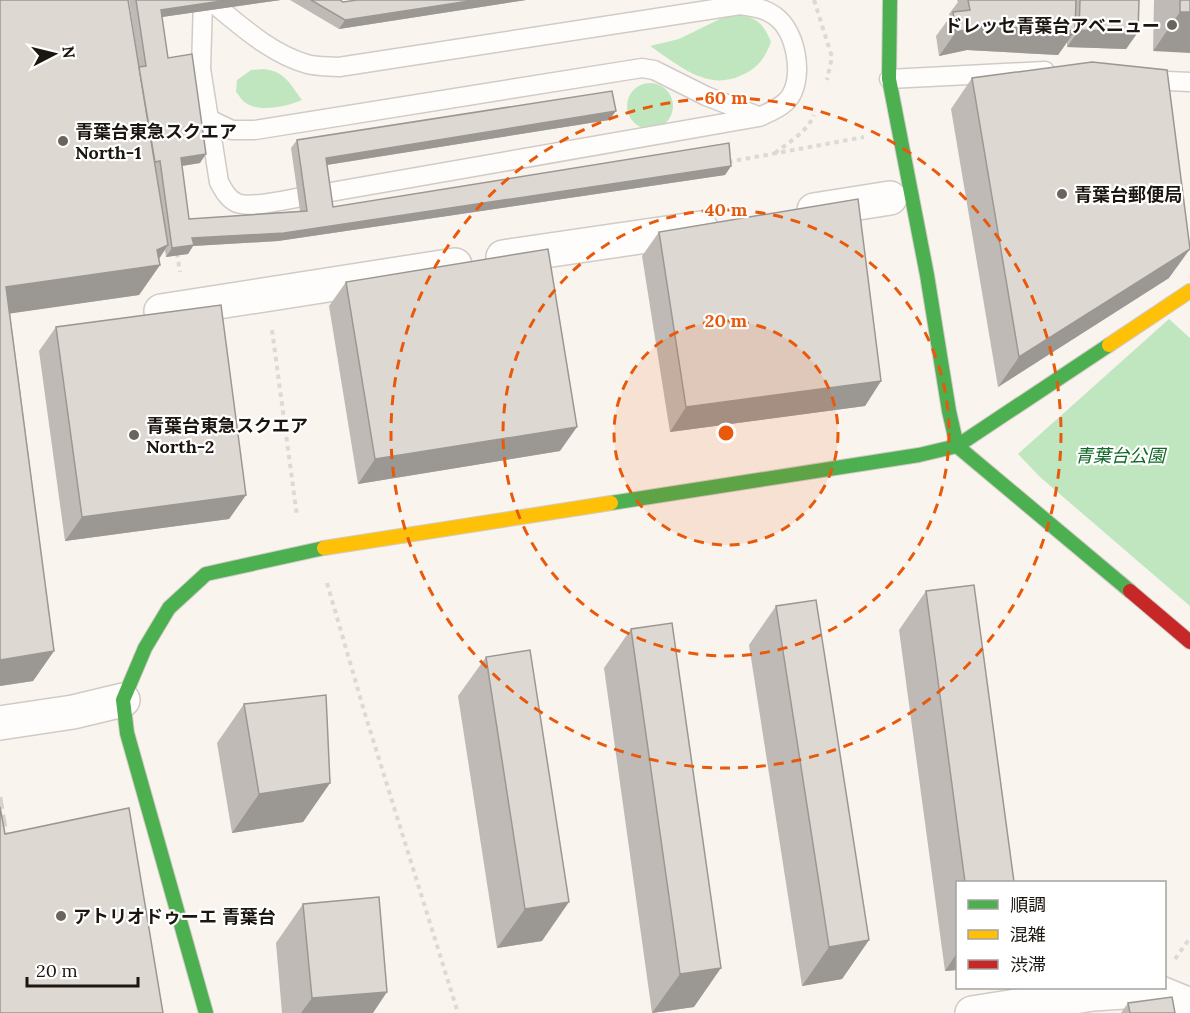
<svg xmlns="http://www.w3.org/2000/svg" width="1190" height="1013" font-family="Lora,'Noto Sans JP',serif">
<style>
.green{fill:#c0e6bf}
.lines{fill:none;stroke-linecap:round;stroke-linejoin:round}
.lane-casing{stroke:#d1cbc5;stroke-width:21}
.street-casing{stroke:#d1cbc5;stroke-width:36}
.fast-casing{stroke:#d1cbc5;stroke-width:16}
.slow-casing{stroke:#d1cbc5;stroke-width:16}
.jam-casing{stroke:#d1cbc5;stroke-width:16}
.path{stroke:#dbdad7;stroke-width:4;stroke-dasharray:4.5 4.5;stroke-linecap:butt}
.lane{stroke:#fefdfc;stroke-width:18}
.street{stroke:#fefdfc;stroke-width:33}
.fast{stroke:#4caf50;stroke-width:14}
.slow{stroke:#ffc107;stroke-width:14}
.jam{stroke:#c62828;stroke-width:14}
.rail{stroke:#d4d1cf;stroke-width:4.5;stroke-dasharray:12 6;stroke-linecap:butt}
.wall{fill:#bfbab5}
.shaded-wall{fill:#9b9793}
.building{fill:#ded8d2;stroke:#9b9793;stroke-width:1.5}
.ring{fill:none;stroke:#e8590c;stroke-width:3;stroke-dasharray:10 8}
.poi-dot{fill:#69645e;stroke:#fff;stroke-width:2}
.labels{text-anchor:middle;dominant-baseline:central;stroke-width:4.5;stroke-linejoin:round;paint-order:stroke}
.poi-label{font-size:18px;font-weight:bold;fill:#1c1610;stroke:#fff;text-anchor:start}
.park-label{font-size:18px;font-style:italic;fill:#116727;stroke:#fff}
.centre{fill:#e8590c;stroke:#fff;stroke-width:3}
.ring-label{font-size:18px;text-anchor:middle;font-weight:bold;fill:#e8590c;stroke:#fff;stroke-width:4.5;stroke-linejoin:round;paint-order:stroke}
</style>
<rect width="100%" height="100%" fill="#f9f4ee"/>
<g class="green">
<path d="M 728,15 C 752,15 762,19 771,42 C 765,58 758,68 742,75 C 708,92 678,65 650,46 L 679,39 Z"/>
<path d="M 264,69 C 286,72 290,84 302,100 C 289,106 259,113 246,103 C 242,101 239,95 236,92 L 237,80 L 251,70 Z"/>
<circle cx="650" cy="106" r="23"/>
<path d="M 1169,319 L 1190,338 L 1190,606 L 1040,477 L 1018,454 Z"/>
</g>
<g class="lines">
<g class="lane-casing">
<g id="lane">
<path d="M 203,0 L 201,69 L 219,182 C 224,191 228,199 237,203 C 252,209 292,198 308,196 L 759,117 C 770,112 783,107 790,97 C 804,75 796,31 775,16 C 764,8 753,7 740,5 L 339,67 C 329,66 317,67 307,64 C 269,53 239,24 209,0"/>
<path d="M 889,79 L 1045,71"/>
<path d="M 1144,80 L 1190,82"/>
<path d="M 209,119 L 232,130 L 255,130 L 642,68 L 654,70 L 706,96 L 758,116"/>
</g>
</g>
<g class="street-casing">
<g id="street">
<path d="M 814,210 L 890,198"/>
<path d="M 503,257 L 701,228"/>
<path d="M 161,311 L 455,265"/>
<path d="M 0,723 L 73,712 L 123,700"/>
<path d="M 972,1013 L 1093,994 L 1153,990 L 1190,1005"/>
</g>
</g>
<g class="fast-casing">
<g id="fast">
<path d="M 890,0 L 889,79 L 927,275 L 949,411 L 957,446 L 1130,591"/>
<path d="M 611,503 L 919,455 L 957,446 L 1109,345"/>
<path d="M 206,1013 L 127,733 L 123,700 L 145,648 L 169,608 L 206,574 L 324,548"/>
</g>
</g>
<g class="slow-casing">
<g id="slow">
<path d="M 1109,345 L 1190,291"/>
<path d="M 324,548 L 611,503"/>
</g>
</g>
<g class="jam-casing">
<path id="jam" d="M 1130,591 L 1190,642"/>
</g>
<g class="path">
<path d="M 814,0 L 832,57 L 827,80"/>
<path d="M 775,153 C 789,142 807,132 814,115"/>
<path d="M 728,162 L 864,137"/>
<path d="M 177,253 L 180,272"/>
<path d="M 272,330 L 297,516"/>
<path d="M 327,583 L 365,714 L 458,1013"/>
<path d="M 1175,959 L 1190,938"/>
</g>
<use href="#lane" class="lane"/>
<use href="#street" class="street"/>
<use href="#fast" class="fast"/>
<use href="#slow" class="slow"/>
<use href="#jam" class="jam"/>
<path class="rail" d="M 0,797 L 9,851"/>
</g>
<g class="wall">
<path d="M 0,0 L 139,67 L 129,0 L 281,0 L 162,17 L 168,58 L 200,163 L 182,166 L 189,219 L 300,211 L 291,148 L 297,140 L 616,111 L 609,120 L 327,165 L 333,207 L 731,166 L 725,175 L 278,241 L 193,246 L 188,254 L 166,257 L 165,250 L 159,259 L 160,265 L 139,295 L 10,313 L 54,651 L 33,681 L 0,686 Z"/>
<path d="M 290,0 L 340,0 L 343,2 L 357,0 L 526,0 L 339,29 Z"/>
<path d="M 957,0 L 1139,0 L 1138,32 L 1126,49 L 1067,47 L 1067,42 L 1058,55 L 967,50 L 939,56 L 936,36 L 950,17 L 949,14 L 958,2 Z"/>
<path d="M 1154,0 L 1190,0 L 1153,51 Z"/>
<path d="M 972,78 L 1169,278 L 998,387 L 951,109 Z"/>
<path d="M 659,232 L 881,381 L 865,406 L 670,432 L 642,256 Z"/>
<path d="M 346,282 L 560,451 L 358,484 L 329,306 Z"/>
<path d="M 56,327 L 246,495 L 229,519 L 65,541 L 39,351 Z"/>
<path d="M 926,591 L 1014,882 L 957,882 L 957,970 L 945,971 L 899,630 Z"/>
<path d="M 776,606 L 869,940 L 842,979 L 802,986 L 749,645 Z"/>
<path d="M 631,629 L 694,1007 L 652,1013 L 604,668 Z"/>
<path d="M 486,657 L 542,941 L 497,948 L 458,696 Z"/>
<path d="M 244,704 L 330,783 L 303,822 L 232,833 L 217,743 Z"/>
<path d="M 303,904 L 373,1013 L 282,1013 L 276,943 Z"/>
<path d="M 1128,1003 L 1175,1013 L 1121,1013 Z"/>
</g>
<g class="shaded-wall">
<path d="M 228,0 L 281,0 L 155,18 L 161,10 Z"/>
<path d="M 476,0 L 526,0 L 339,29 L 345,20 Z"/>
<path d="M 1180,12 L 1190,12 L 1190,53 L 1153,51 Z"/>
<path d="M 984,26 L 1075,31 L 1058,55 L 967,50 L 939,56 L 956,32 Z"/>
<path d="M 1079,30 L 1138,32 L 1126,49 L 1067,47 Z"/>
<path d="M 616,111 L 609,120 L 320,166 L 326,158 Z"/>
<path d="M 206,154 L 200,163 L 175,167 L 181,158 Z"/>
<path d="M 731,166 L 725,175 L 278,241 L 193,246 L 188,254 L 166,257 L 172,248 L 192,238 Z"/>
<path d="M 168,245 L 154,266 L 160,265 L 139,295 L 0,315 L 6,287 L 157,250 Z"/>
<path d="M 1190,249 L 1169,278 L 998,387 L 1019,357 Z"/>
<path d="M 881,381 L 865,406 L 670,432 L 686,407 Z"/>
<path d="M 577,427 L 560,451 L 358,484 L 375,459 Z"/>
<path d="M 246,495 L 229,519 L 65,541 L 82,517 Z"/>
<path d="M 54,651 L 33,681 L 0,686 L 0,660 Z"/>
<path d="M 330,783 L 303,822 L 232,833 L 259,794 Z"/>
<path d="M 569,902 L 542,941 L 497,948 L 525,909 Z"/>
<path d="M 869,940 L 842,979 L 802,986 L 829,947 Z"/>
<path d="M 957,953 L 957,970 L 945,971 Z"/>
<path d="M 721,968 L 694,1007 L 652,1013 L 680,974 Z"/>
<path d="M 387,992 L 373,1013 L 301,1013 L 312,998 Z"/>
</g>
<g class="building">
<path d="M 0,0 L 128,0 L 168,245 L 157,250 L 160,265 L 6,287 L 54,651 L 0,660 Z"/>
<path d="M 136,0 L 228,0 L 161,10 L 168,58 L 192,54 L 206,154 L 181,158 L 189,219 L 307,211 L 297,140 L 612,91 L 616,111 L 326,158 L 333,207 L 729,143 L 731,166 L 284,233 L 192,238 L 194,245 L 172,248 L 160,161 L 155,162 L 139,67 L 146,66 Z"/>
<path d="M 311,0 L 340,0 L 343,2 L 357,0 L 476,0 L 345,20 Z"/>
<path d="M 968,0 L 1076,0 L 1075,31 L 984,26 L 956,32 L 953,12 L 970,10 Z"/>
<path d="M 1080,0 L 1139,0 L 1138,32 L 1079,30 Z"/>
<rect x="1180" y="0" width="10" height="12"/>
<path d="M 1092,62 L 1167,70 L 1190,249 L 1019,357 L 972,78 Z"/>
<path d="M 858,199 L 881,381 L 686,407 L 659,232 Z"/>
<path d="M 548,249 L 577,427 L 375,459 L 346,282 Z"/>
<path d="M 221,305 L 246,495 L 82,517 L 56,327 Z"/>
<path d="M 974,585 L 1014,882 L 965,882 L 926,591 Z"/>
<path d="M 816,600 L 869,940 L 829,947 L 776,606 Z"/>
<path d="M 672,623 L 721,968 L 680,974 L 631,629 Z"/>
<path d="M 530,650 L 569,902 L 525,909 L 486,657 Z"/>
<path d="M 326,695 L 330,783 L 259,794 L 244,704 Z"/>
<path d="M 0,807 L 5,834 L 129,808 L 163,1013 L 0,1013 Z"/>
<path d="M 379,897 L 387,992 L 312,998 L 303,904 Z"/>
<path d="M 1172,997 L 1175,1013 L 1130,1013 L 1128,1003 Z"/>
</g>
<circle cx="726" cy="433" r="112" fill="#e8590c" fill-opacity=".12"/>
<g class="ring">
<circle cx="726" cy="433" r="112"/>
<circle cx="726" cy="433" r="223"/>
<circle cx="726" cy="433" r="335"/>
</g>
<g class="poi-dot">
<circle cx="1172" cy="25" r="6"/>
<circle cx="63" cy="141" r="6"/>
<circle cx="1062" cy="194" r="6"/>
<circle cx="134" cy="435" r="6"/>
<circle cx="61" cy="916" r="6"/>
</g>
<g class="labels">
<g class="poi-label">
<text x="1160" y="25" text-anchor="end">ドレッセ青葉台アベニュー</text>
<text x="75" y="131">青葉台東急スクエア<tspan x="75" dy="21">North-1</tspan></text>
<text x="1074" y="194">青葉台郵便局</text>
<text x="146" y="425">青葉台東急スクエア<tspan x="146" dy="21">North-2</tspan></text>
<text x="73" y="916">アトリオドゥーエ 青葉台</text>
</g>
<g class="park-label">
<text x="1120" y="455">青葉台公園</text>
</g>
</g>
<circle cx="726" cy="433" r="9" class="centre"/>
<g class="ring-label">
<text x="726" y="104">60 m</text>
<text x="726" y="216">40 m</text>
<text x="726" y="327">20 m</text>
</g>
<rect x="956" y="881" width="210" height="108" fill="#ffffff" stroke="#a4a29f" stroke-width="1.5"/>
<rect x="968" y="900" width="30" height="9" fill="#4caf50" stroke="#a4a29f" stroke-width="1.5"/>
<text x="1010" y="911" font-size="18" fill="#1c1610">順調</text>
<rect x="968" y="930" width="30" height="9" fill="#ffc107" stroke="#a4a29f" stroke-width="1.5"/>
<text x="1010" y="941" font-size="18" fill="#1c1610">混雑</text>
<rect x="968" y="960" width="30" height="9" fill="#c62828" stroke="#a4a29f" stroke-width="1.5"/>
<text x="1010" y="971" font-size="18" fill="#1c1610">渋滞</text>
<g transform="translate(54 54) rotate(83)" stroke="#ffffff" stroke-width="4.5" paint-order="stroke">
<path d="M0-4.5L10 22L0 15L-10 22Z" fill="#1c1610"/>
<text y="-9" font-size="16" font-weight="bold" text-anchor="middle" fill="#1c1610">N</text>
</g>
<path d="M27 977v9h111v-9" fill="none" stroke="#1c1610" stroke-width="3"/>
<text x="36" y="977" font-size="18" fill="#1c1610" stroke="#ffffff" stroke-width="4.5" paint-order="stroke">20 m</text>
</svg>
